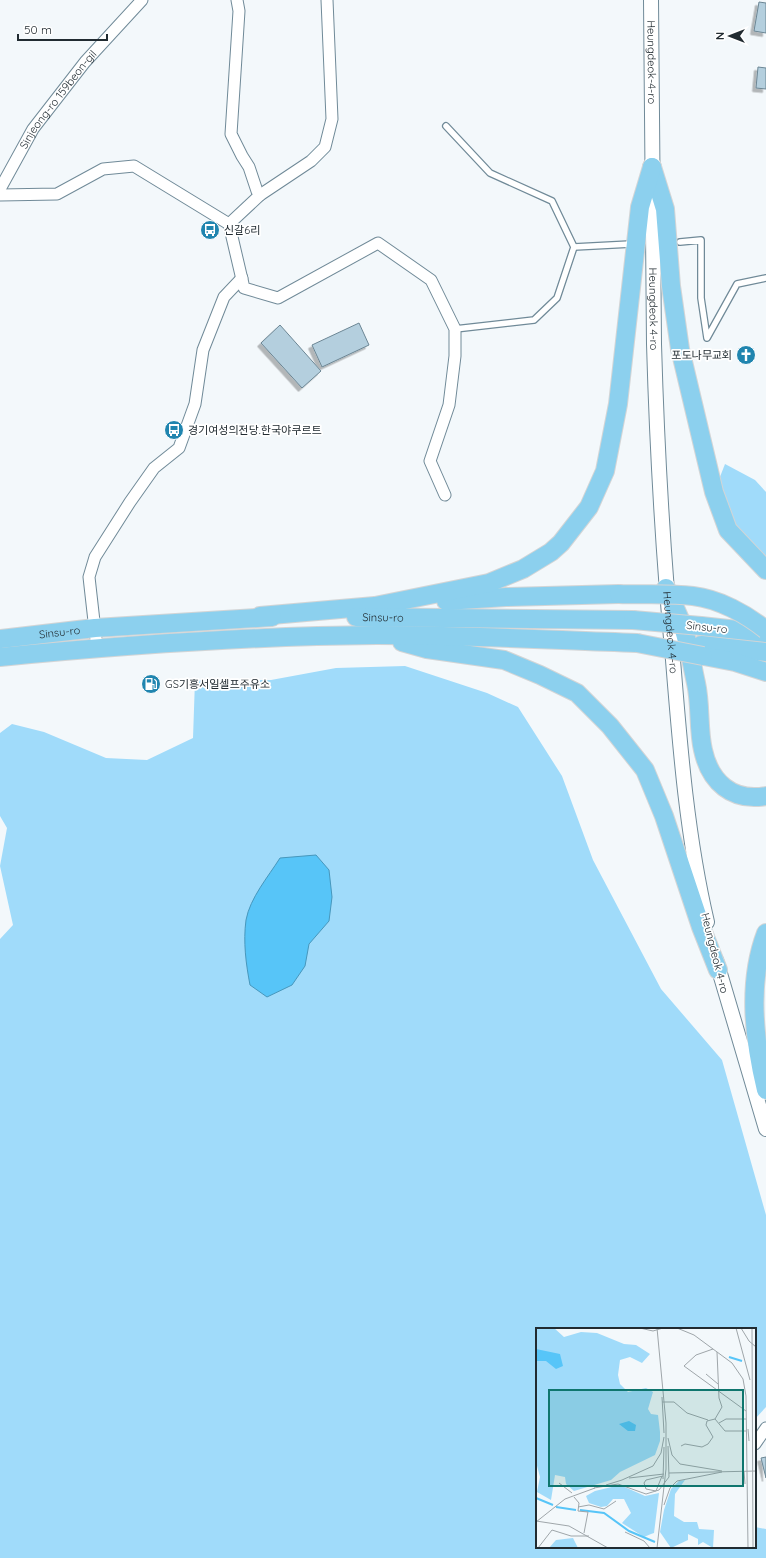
<svg xmlns="http://www.w3.org/2000/svg" width="766" height="1558" font-family="Quicksand,'Noto Sans KR',sans-serif">
<style>
.green{fill:#a0dbfa}
.water{fill:#57c5f8;stroke:#4797bc}
.building{fill:#b4cfde;stroke:#6c8694;filter:url(#shadow)}
.lines{fill:none;stroke-linecap:round;stroke-linejoin:round}
.service-casing{stroke:#708a98;stroke-width:8}
.minor-casing{stroke:#708a98;stroke-width:13}
.tertiary-casing{stroke:#708a98;stroke-width:16}
.primary-casing{stroke:#d3d5d6;stroke-width:20}
.service{stroke:#fff;stroke-width:5.5}
.minor{stroke:#fff;stroke-width:11}
.tertiary{stroke:#fff;stroke-width:14}
.primary{stroke:#8cd0ee;stroke-width:18}
.primary-bridge-casing{stroke:#d3d5d6;stroke-width:20;stroke-linecap:butt}
.primary-bridge{stroke:#8cd0ee;stroke-width:18}
.labels{text-anchor:middle;dominant-baseline:central;stroke-width:3.5;stroke-linejoin:round;paint-order:stroke}
.street-label{font-size:11px;fill:#212b31;stroke:#fff}
.poi-label{font-size:11px;fill:#212b31;stroke:#fff;text-anchor:start}
.inset-river{fill:none;stroke:#57c5f8;stroke-width:2}
.inset-road{fill:none;stroke:#9fa6aa;stroke-width:1}
.view{fill:#0f766e;fill-opacity:0.15;stroke:#0f766e;stroke-width:2}
.inset-edge{fill:none;stroke:#212b31;stroke-width:2}
</style>
<defs>
<filter id="shadow"><feDropShadow dx="-3.5" dy="3.5" stdDeviation="0" flood-color="#0004"/></filter>
</defs>
<rect width="100%" height="100%" fill="#f3f8fb"/>
<g class="green">
<path d="M 725,464 L 755,480 L 766,492 L 766,559 L 751,548 L 728,515 L 718,482 Z"/>
<path d="M 405,666 L 487,693 L 518,707 L 562,776 L 593,860 L 661,989 L 722,1060 L 766,1215 L 766,1407 L 755,1419 L 755,1329 L 537,1329 L 537,1547 L 755,1547 L 755,1527 L 766,1529 L 766,1558 L 0,1558 L 0,939 L 13,925 L 0,866 L 7,828 L 0,816 L 0,733 L 12,724 L 44,732 L 106,758 L 147,760 L 193,738 L 195,680 L 271,680 L 336,668 Z"/>
</g>
<path class="water" d="M 316,855 L 329,870 L 332,897 L 329,921 L 309,944 L 305,966 L 292,985 L 267,997 L 250,985 C 246,964 243,942 246,920 C 250,898 268,877 280,858 Z"/>
<g class="building">
<path d="M 759,2 L 766,3 L 766,33 L 754,31 Z"/>
<path d="M 758,67 L 766,68 L 766,89 L 756,88 Z"/>
<path d="M 359,323 L 369,345 L 322,367 L 312,345 Z"/>
<path d="M 280,325 L 321,371 L 302,388 L 261,343 Z"/>
<path d="M 766,1457 L 766,1478 L 761,1458 Z"/>
</g>
<g class="lines">
<g class="service-casing">
<g id="service">
<path d="M 446,126 L 490,173 L 552,201 L 574,247 L 557,298 L 534,320 L 455,329"/>
<path d="M 680,242 L 701,240 L 701,298 L 707,338 L 737,284 L 766,278"/>
<path d="M 574,247 L 631,244"/>
</g>
</g>
<g class="minor-casing">
<g id="minor">
<path d="M 237,0 L 239,11 L 231,134 L 242,156 L 249,167 L 257,191 L 260,195"/>
<path d="M 327,0 L 332,119 L 325,147 L 311,161 L 260,195 L 229,224 L 244,288 L 278,298 L 378,243 L 431,280 L 455,329 L 455,356 L 449,405 L 430,461 L 445,495"/>
<path id="s1" d="M 0,189 L 33,129 L 85,62 L 142,0"/>
<path d="M 0,195 L 57,194 L 103,169 L 134,166 L 229,224"/>
<path d="M 97,648 L 89,577 L 95,557 L 130,502 L 154,468 L 179,448 L 195,404 L 203,350 L 224,297 L 242,278"/>
<path d="M 755,1444 L 766,1428"/>
</g>
</g>
<g class="tertiary-casing">
<g id="tertiary">
<path id="s2" d="M 651,0 C 653,115 652,229 654,344 C 657,449 663,555 673,660 C 680,747 687,837 707,922"/>
<path d="M 716,960 L 766,1129"/>
</g>
</g>
<g class="primary-casing">
<g id="primary">
<path d="M 652,167 L 665,209 L 671,286 L 680,349 L 714,492 L 728,530 L 766,570"/>
<path d="M 666,588 C 672,601 678,614 683,627 C 689,645 692,665 696,683 C 701,705 698,729 703,750 C 710,782 732,802 766,796"/>
<path d="M 446,601 L 506,597 L 619,594"/>
<path d="M 260,616 L 375,606 L 489,583 L 523,569 L 551,552 L 561,543 L 589,507 L 605,471 L 618,404 L 640,207 L 652,167"/>
<path id="s3" d="M 356,617 L 633,620"/>
<path d="M 701,626 L 766,633"/>
<path id="s4" d="M 0,639 L 95,628 L 272,617"/>
<path d="M 402,642 L 427,649 L 504,660 L 540,675 L 577,693 L 610,726 L 645,770 L 664,816 L 701,927 L 718,970"/>
<path d="M 701,645 L 766,652"/>
<path d="M 704,656 L 735,662 L 766,672"/>
<path d="M 0,657 C 125,645 251,636 377,635 C 464,635 550,640 637,643"/>
<path d="M 766,933 C 747,983 754,1040 766,1090"/>
</g>
</g>
<use href="#service" class="service"/>
<use href="#minor" class="minor"/>
<use href="#tertiary" class="tertiary"/>
<use href="#primary" class="primary"/>
<g class="primary-bridge-casing">
<g id="primary-bridge">
<path d="M 619,594 C 643,595 669,593 693,596 C 719,599 746,614 766,630"/>
<path d="M 633,620 L 701,626"/>
<path d="M 637,643 L 703,656"/>
</g>
</g>
<use href="#primary-bridge" class="primary-bridge"/>
</g>
<defs>
<g id="bus-disc" transform="scale(1)"><circle r="9.5" fill="#2085af" stroke="#fff"/><path d="M-5-6H5V4H4V6H2V4H-2V6H-4V4H-5ZM-3.5-4V0h7V-4ZM-3.5 1.2v1.5H-2V1.2ZM2 1.2v1.5H3.5V1.2Z" fill="#fff"/></g>
<g id="church-disc" transform="scale(1)"><circle r="9.5" fill="#2085af" stroke="#fff"/><path d="M-1.2-6h2.4v3.5h3.3v2.4h-3.3V6h-2.4V-.1h-3.3v-2.4h3.3Z" fill="#fff"/></g>
<g id="fuel-disc" transform="scale(1)"><circle r="9.5" fill="#2085af" stroke="#fff"/><path d="M-5.5-6h7V0h2V4h1.3V-2.5L3-4.5l.8-.8L6-3V5H2.5V1h-1V6h-7ZM-4.2-4.7v3.2H.2V-4.7Z" fill="#fff"/></g>
</defs>
<g fill-rule="evenodd">
<use href="#bus-disc" x="210" y="230"/>
<use href="#church-disc" x="746" y="355"/>
<use href="#bus-disc" x="174" y="430"/>
<use href="#fuel-disc" x="151" y="684"/>
</g>
<g class="labels">
<g class="street-label">
<text stroke="none"><textPath href="#s2" startOffset="62">Heungdeok-4-ro</textPath></text>
<text stroke="none"><textPath href="#s1" startOffset="107">Sinjeong-ro 159beon-gil</textPath></text>
<text stroke="none"><textPath href="#s2" startOffset="309">Heungdeok 4-ro</textPath></text>
<text stroke="none"><textPath href="#s3" startOffset="27">Sinsu-ro</textPath></text>
<text transform="translate(707 627) rotate(6)">Sinsu-ro</text>
<text stroke="none"><textPath href="#s4" startOffset="60">Sinsu-ro</textPath></text>
<text stroke="none"><textPath href="#s2" startOffset="633">Heungdeok 4-ro</textPath></text>
<text transform="translate(715 953) rotate(76)">Heungdeok 4-ro</text>
</g>
<g class="poi-label">
<text x="224" y="230">신갈6리</text>
<text x="732" y="355" text-anchor="end">포도나무교회</text>
<text x="188" y="430">경기여성의전당.한국야쿠르트</text>
<text x="165" y="684">GS기흥서일셀프주유소</text>
</g>
</g>
<g transform="translate(536 1328)">
<rect width="220" height="220" fill="#f3f8fb"/>
<path d="M 0,0 L 18,0 L 28,9 L 45,4 L 61,5 L 88,16 L 100,17 L 114,26 L 106,35 L 94,29 L 84,32 L 82,47 L 84,56 L 92,64 L 110,60 L 117,64 L 112,81 L 115,86 L 122,87 L 124,104 L 124,113 L 119,127 L 84,144 L 75,152 L 38,163 L 30,156 L 29,149 L 19,147 L 15,172 L 1,164 L 4,149 L 0,134 ZM 149,152 L 139,166 L 138,188 L 148,194 L 161,194 L 163,201 L 178,202 L 177,220 L 167,214 L 162,217 L 162,211 L 152,206 L 152,212 L 135,220 L 124,204 L 128,182 L 135,161 L 143,153 ZM 84,157 L 109,168 L 123,165 L 118,205 L 115,206 L 108,209 L 86,195 L 95,185 L 88,171 L 77,171 L 71,178 L 65,179 L 53,175 L 50,168 L 59,163 ZM 37,210 L 42,220 L 13,220 L 20,212 Z" fill="#a0dbfa"/>
<path d="M 0,21 L 24,26 L 27,38 L 20,41 L 10,33 L 1,33 ZM 93,93 L 100,97 L 99,103 L 92,103 L 83,96 Z" fill="#57c5f8"/>
<path class="inset-river" d="M 193,29 L 206,33M 0,170 L 17,177M 20,179 L 40,182M 44,182 L 68,185 L 93,203 L 119,214"/>
<path class="inset-road" d="M 104,0 L 117,3 L 127,0M 141,0 L 158,7 L 196,35 L 207,51 L 210,68 L 212,220M 200,0 L 214,52M 205,0 L 213,13 L 220,19M 216,0 L 217,220M 177,21 L 160,27 L 148,38 L 210,83M 170,46 L 182,56M 126,69 L 128,105M 126,74 L 138,74 L 151,85 L 172,92M 179,91 L 186,79 L 183,70 L 181,24M 183,95 L 190,91 L 210,91M 212,101 L 213,113M 132,110 L 136,127 L 144,136 L 186,143M 145,118 L 149,116 L 166,119 L 172,116 L 177,109 L 170,97 L 171,93 L 179,91 L 189,103 L 210,103M 208,143 L 209,156M 133,145 L 220,143M 126,148 L 120,163 L 110,161 L 108,155 L 110,152 L 127,148M 93,150 L 128,146M 127,151 L 128,119M 86,152 L 117,138 L 125,125 L 128,109M 23,155 L 36,165M 70,157 L 86,152M 58,160 L 82,156 L 110,166 L 123,162 L 133,149 L 132,118M 38,169 L 43,175 L 42,183 L 52,184 L 48,205M 128,177 L 134,160 L 141,153 L 186,144M 42,179 L 53,177 L 68,181 L 80,173M 0,193 L 33,198 L 72,220M 0,194 L 29,171 L 59,160M 89,204 L 108,213 L 114,220M 2,220 L 16,202 L 35,208 L 53,208M 121,220 L 130,141 L 130,95 L 121,0"/>
<path class="view" d="M 13,62 L 207,62 L 207,158 L 13,158 Z"/>
<rect width="220" height="220" class="inset-edge"/>
</g>
<g transform="translate(730 36) rotate(270)" stroke="#ffffff" stroke-width="3" paint-order="stroke">
<path d="M0-3L7 15L0 10L-7 15Z" fill="#212b31"/>
<text y="-6" font-size="11" font-weight="bold" text-anchor="middle" fill="#212b31">N</text>
</g>
<path d="M18 34v6h89v-6" fill="none" stroke="#212b31" stroke-width="2"/>
<text x="24" y="34" font-size="12" fill="#212b31" stroke="#ffffff" stroke-width="3" paint-order="stroke">50 m</text>
</svg>
